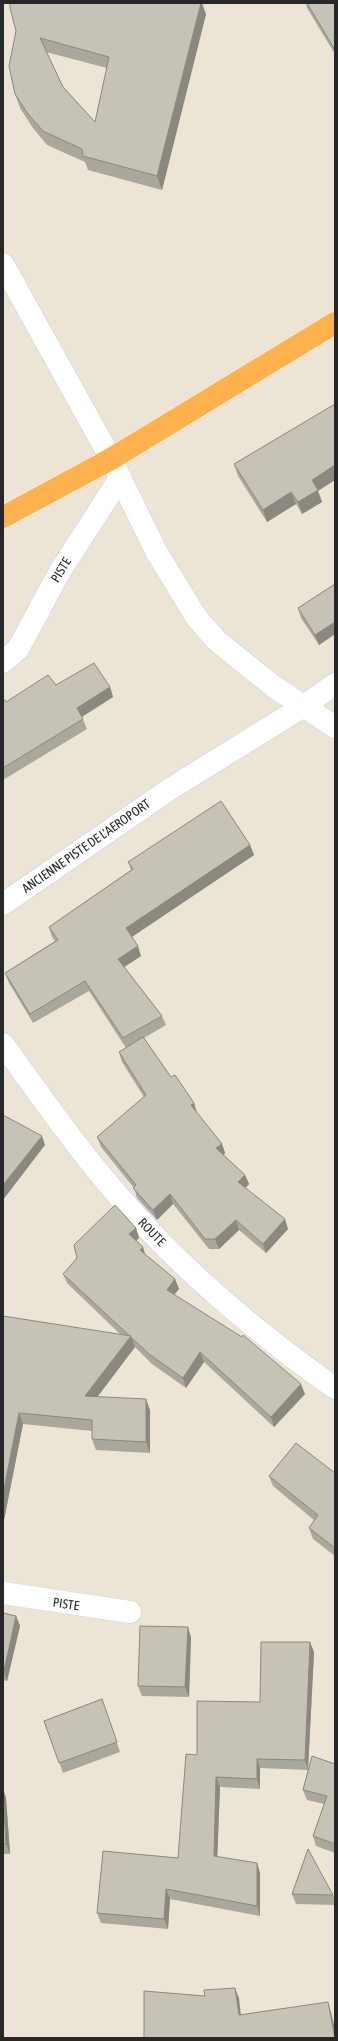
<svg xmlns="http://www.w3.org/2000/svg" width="338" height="2041" font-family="'Asap Condensed',sans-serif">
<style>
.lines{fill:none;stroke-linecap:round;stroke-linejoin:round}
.minor-casing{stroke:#cbcde2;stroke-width:23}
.highway-casing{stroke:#fff;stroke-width:23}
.minor{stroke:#fff;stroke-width:22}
.highway{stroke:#ffb14e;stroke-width:22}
.wall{fill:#aaa79d;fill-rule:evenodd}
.shaded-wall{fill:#8b887f}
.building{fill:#c6c2b6;stroke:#8b887f;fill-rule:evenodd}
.labels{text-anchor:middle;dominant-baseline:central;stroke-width:3.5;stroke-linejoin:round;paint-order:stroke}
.street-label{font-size:13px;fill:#272727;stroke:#fff}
</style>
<rect width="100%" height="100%" fill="#ece5d6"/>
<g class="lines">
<g class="minor-casing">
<g id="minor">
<path d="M 3,264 L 111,459 L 156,551 L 196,617 L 217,641 L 273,686 L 335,727"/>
<path d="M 3,662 L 18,649 L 59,573 L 120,478"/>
<path d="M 3,904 L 170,789 L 304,706 L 335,684"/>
<path d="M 3,1044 C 41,1097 79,1151 122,1200 C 184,1272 257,1333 335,1388"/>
<path d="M 3,1593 L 130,1612"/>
</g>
</g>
<g class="highway-casing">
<path id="highway" d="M 3,517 L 111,459 L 335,323"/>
</g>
<use href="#minor" class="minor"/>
<use href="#highway" class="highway"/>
</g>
<g class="wall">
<path d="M 306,3 L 335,3 L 335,54 L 307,8 Z"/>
<path d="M 206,14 L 162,190 L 88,170 L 85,162 L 47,145 L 33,128 L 20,108 L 15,94 L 16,31 ZM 46,52 L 107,68 L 95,122 L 63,87 Z"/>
<path d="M 234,464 L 318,491 L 322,502 L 302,514 L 296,504 L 267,522 L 238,476 Z"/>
<path d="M 335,584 L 335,634 L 319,645 L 301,618 L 298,608 Z"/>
<path d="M 56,685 L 110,687 L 113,697 L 82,717 L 87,729 L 3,780 L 3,698 L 6,702 Z"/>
<path d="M 250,845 L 254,855 L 132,937 L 141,956 L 124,967 L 162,1016 L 166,1025 L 144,1038 L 171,1077 L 194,1103 L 197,1113 L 222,1144 L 225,1153 L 224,1155 L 245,1175 L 249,1184 L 245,1188 L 288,1229 L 266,1253 L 239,1230 L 219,1249 L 209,1249 L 173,1204 L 157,1220 L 137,1198 L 134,1188 L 101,1147 L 97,1137 L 144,1097 L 122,1062 L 119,1052 L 126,1048 L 89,991 L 33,1023 L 9,983 L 5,973 L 55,941 L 52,937 L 49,927 L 131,870 L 128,862 Z"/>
<path d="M 136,1228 L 139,1238 L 136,1241 L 146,1255 L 175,1279 L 179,1289 L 174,1295 L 305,1394 L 274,1427 L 204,1362 L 186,1388 L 152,1364 L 135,1347 L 97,1397 L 150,1410 L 150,1453 L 96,1450 L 92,1439 L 92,1431 L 23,1424 L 3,1525 L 3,1316 L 121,1335 L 67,1283 L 63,1274 Z"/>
<path d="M 335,1473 L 335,1556 L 313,1539 L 309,1528 L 314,1520 L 273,1486 L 269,1476 Z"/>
<path d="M 3,1613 L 16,1616 L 20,1626 L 7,1681 L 3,1680 Z"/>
<path d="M 191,1637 L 189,1697 L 142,1696 L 138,1686 Z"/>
<path d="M 310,1642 L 314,1652 L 308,1769 L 335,1764 L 335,1853 L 316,1846 L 313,1836 L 324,1804 L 307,1800 L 303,1790 L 308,1770 L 260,1768 L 260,1789 L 220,1787 L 217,1857 L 257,1863 L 260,1873 L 260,1916 L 170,1899 L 168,1929 L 101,1923 L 97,1913 L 178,1858 L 197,1755 L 260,1702 Z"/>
<path d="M 102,1699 L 120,1752 L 63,1773 L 44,1721 Z"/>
<path d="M 3,1789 L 6,1798 L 10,1854 L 3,1854 Z"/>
<path d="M 292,1894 L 333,1895 L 335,1900 L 335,1905 L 296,1904 Z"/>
</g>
<g class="shaded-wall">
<path d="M 201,3 L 202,3 L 206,14 L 162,190 L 157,176 Z"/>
<path d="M 335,465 L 335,480 L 318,491 L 322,502 L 302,514 L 298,502 L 312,480 Z"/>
<path d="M 291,492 L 296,504 L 267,522 L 263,510 Z"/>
<path d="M 335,622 L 335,634 L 319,645 L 315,635 Z"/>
<path d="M 110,687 L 113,697 L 80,718 L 77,708 Z"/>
<path d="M 250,845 L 254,855 L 130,938 L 126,928 Z"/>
<path d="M 138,946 L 141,956 L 121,969 L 118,959 Z"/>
<path d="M 194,1103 L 197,1113 L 194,1115 L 191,1105 Z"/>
<path d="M 42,1136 L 45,1145 L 3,1200 L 3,1185 Z"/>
<path d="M 222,1144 L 225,1153 L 220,1158 L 216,1148 Z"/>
<path d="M 245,1175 L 249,1184 L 242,1192 L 238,1182 Z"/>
<path d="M 170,1194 L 173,1204 L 157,1220 L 153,1210 Z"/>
<path d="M 285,1219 L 288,1229 L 266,1253 L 263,1244 Z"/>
<path d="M 236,1220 L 239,1230 L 219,1249 L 215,1239 Z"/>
<path d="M 136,1228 L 139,1238 L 133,1244 L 129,1234 Z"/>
<path d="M 143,1247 L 146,1257 L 140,1250 Z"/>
<path d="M 175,1279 L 179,1289 L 170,1300 L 167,1290 Z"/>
<path d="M 131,1336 L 135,1347 L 89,1408 L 85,1396 Z"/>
<path d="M 200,1352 L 204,1362 L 186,1388 L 183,1378 Z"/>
<path d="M 301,1384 L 305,1394 L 274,1427 L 271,1417 Z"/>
<path d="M 146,1399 L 150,1410 L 150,1453 L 146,1442 Z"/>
<path d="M 19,1413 L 23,1424 L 3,1525 L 3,1494 Z"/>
<path d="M 16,1616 L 20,1626 L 7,1681 L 4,1671 Z"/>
<path d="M 188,1627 L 191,1637 L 189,1697 L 185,1687 Z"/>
<path d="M 310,1642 L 314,1652 L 308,1770 L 305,1760 Z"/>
<path d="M 257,1759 L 260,1768 L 260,1789 L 257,1779 Z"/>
<path d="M 216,1777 L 220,1787 L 217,1866 L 214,1856 Z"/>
<path d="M 3,1789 L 6,1798 L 10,1854 L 6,1844 Z"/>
<path d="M 257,1863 L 260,1873 L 260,1916 L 257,1906 Z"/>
<path d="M 166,1889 L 170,1899 L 168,1929 L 164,1919 Z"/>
<path d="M 235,1988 L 239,1998 L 242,2025 L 239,2015 Z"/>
<path d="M 328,2002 L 331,2012 L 335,2029 L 335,2037 Z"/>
</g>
<g class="building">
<path d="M 10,3 L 201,3 L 157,176 L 83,156 L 82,149 L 43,131 L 28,114 L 15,94 L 9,66 L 16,31 L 10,8 ZM 40,38 L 109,57 L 95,122 L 63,87 Z"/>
<path d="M 307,3 L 335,3 L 335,50 Z"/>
<path d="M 335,404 L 335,465 L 312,480 L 318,490 L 298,502 L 291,492 L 263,510 L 234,464 Z"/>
<path d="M 335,584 L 335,622 L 315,635 L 298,608 Z"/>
<path d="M 94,663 L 110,687 L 77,708 L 83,719 L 3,768 L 3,698 L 6,702 L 48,675 L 56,685 Z"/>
<path d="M 221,801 L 250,845 L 126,928 L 138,946 L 118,959 L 162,1016 L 123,1038 L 85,981 L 30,1014 L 5,973 L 58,940 L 49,927 L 133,869 L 128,862 Z"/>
<path d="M 143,1037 L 171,1077 L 175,1075 L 194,1103 L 191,1105 L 222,1144 L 216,1148 L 245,1175 L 238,1182 L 285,1219 L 263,1244 L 236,1220 L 215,1239 L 205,1239 L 170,1194 L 153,1210 L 133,1188 L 136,1185 L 97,1137 L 146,1095 L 119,1052 Z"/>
<path d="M 3,1115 L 42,1136 L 3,1185 Z"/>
<path d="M 115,1205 L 136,1228 L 129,1234 L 143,1247 L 140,1250 L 175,1279 L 167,1290 L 242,1337 L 243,1335 L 301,1384 L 271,1417 L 200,1352 L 183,1378 L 149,1354 L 63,1274 L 77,1258 L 74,1245 Z"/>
<path d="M 3,1316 L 131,1336 L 85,1396 L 146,1399 L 146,1442 L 92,1439 L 92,1420 L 19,1413 L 3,1494 Z"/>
<path d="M 296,1443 L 335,1473 L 335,1548 L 309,1528 L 318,1515 L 269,1476 Z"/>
<path d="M 3,1613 L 16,1616 L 4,1671 L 3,1671 Z"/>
<path d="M 140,1626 L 188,1627 L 185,1687 L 138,1686 Z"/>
<path d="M 261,1642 L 310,1642 L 305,1760 L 257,1759 L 257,1779 L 216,1777 L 214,1856 L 257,1863 L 257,1906 L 166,1889 L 164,1919 L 97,1913 L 103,1851 L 178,1858 L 186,1754 L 197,1755 L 197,1701 L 260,1702 Z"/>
<path d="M 102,1699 L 117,1742 L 59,1763 L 44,1721 Z"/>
<path d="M 312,1756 L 335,1764 L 335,1844 L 313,1836 L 327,1796 L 303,1790 Z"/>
<path d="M 3,1794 L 6,1844 L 3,1844 Z"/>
<path d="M 308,1849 L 333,1895 L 292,1894 Z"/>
<path d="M 235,1988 L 239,2015 L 328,2002 L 335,2038 L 144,2038 L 144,1991 L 205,1996 L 204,1990 Z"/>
</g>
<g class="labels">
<g class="street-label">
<text transform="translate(61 570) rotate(-59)">PISTE</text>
<text transform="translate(86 846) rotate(-35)">ANCIENNE PISTE DE L'AEROPORT</text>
<text transform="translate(152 1232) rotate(46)">ROUTE</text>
<text transform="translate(66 1604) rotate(8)">PISTE</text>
</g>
</g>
<rect width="338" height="2041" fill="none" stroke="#272727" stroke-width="8"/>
</svg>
